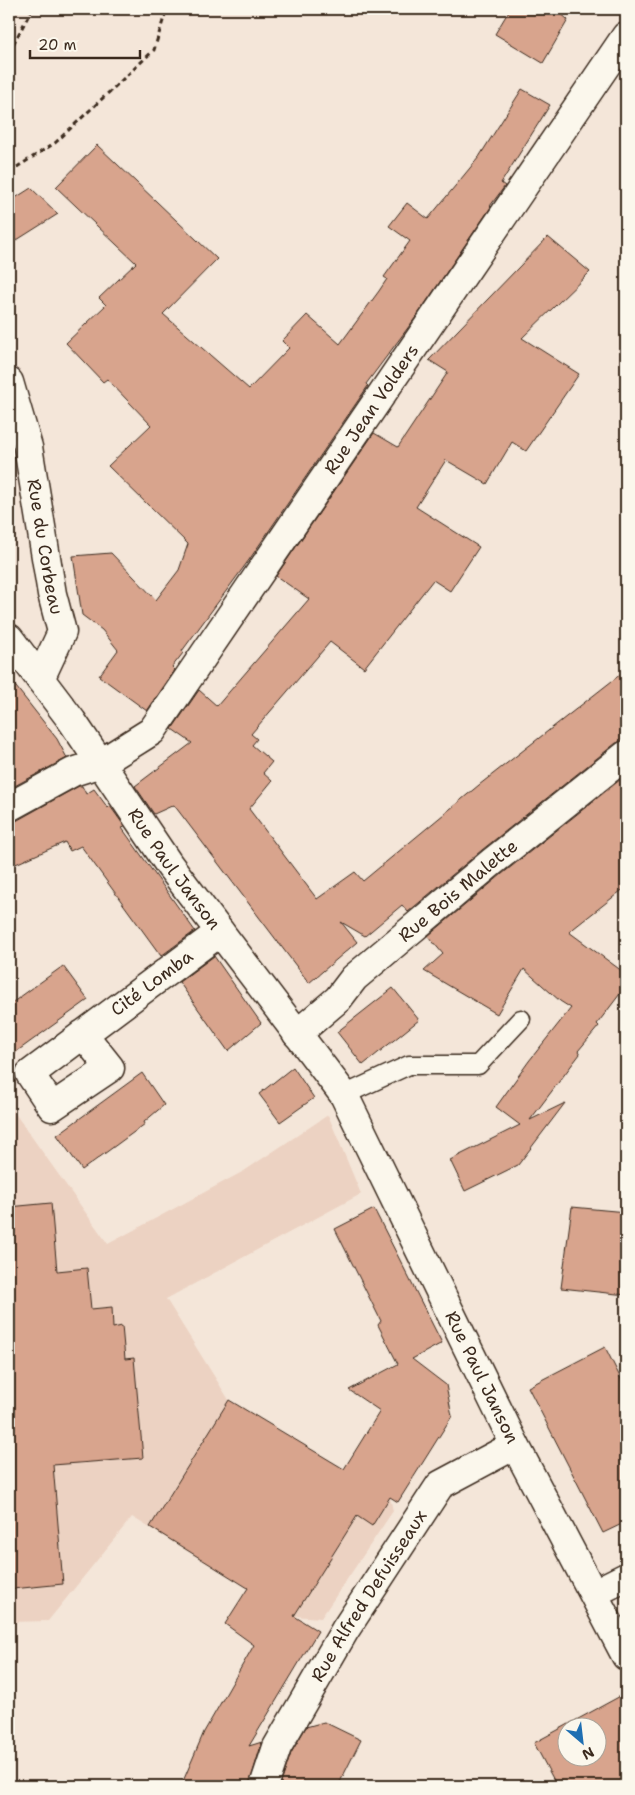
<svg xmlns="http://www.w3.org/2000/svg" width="635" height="1795" font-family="'Shantell Sans',sans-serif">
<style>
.built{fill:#ecd2c2}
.building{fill:#d8a48d;stroke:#3b2a1e;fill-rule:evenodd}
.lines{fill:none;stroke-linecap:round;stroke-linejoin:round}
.lane-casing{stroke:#3b2a1e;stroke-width:21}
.street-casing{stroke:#3b2a1e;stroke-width:31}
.secondary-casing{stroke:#3b2a1e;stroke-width:31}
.path{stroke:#3b2a1e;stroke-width:3;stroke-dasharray:5 4;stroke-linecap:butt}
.lane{stroke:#fbf7ec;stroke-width:18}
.street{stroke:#fbf7ec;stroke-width:28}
.secondary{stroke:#fbf7ec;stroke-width:28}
.labels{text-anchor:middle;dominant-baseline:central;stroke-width:4;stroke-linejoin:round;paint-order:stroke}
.street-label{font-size:18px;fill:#3b2a1e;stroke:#fbf7ec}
</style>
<rect width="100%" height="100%" fill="#f4e6d9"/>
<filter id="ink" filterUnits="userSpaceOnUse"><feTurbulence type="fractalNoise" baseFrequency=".02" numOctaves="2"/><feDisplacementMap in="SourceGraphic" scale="10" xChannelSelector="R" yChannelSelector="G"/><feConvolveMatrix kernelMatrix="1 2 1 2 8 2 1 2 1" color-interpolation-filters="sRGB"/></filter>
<g filter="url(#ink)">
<path class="built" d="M 9,1105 L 108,1244 L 244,1171 L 328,1115 L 361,1194 L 166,1299 L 229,1400 L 390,1497 L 393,1511 L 321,1618 L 294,1616 L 132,1517 L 48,1621 L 9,1622 Z"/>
<g class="building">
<path d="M 510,9 L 556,9 L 568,20 L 543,63 L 495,34 Z"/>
<path d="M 522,89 L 550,105 L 501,183 L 505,186 L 490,206 L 491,207 L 416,317 L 366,384 L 368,386 L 249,560 L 182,651 L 183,653 L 172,667 L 175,670 L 147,711 L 99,676 L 118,650 L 102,630 L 82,615 L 73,556 L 111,553 L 156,600 L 179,570 L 188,544 L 108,466 L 151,425 L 107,379 L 103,382 L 66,343 L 106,305 L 99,298 L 136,263 L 56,187 L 97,145 L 217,259 L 163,314 L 249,389 L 289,348 L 282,341 L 307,315 L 340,344 L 379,291 L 387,279 L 384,277 L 410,241 L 389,226 L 407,203 L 428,219 L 479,157 Z"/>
<path d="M 31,188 L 58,214 L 9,245 L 9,202 Z"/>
<path d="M 548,237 L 590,272 L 522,338 L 579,374 L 526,451 L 512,442 L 487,484 L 446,460 L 416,507 L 479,547 L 450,591 L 433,580 L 364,668 L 330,642 L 251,734 L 257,739 L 252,745 L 272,762 L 263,773 L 272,781 L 249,809 L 317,899 L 355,872 L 363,881 L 479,785 L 626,670 L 626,740 L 616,743 L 482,850 L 408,912 L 402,905 L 365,936 L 341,922 L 357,942 L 309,983 L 174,805 L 154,814 L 135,786 L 192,743 L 172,729 L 199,690 L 217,706 L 309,599 L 276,576 L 374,433 L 398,447 L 448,372 L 429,360 Z"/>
<path d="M 9,678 L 57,739 L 67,758 L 9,789 Z"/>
<path d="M 626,775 L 626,887 L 569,932 L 626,974 L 626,986 L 597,1024 L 599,1026 L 578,1051 L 580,1054 L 530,1120 L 565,1103 L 518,1165 L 465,1191 L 450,1160 L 520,1125 L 496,1107 L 529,1061 L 571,1008 L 560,1001 L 524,969 L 497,1014 L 424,971 L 443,954 L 428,936 L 502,874 Z"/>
<path d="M 79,786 L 82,786 L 86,794 L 94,789 L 108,808 L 110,806 L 125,827 L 122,828 L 195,931 L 161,956 L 81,846 L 70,851 L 65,842 L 9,867 L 9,823 L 16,821 Z"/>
<path d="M 214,956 L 261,1023 L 228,1051 L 179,982 Z"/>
<path d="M 63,966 L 88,1000 L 9,1057 L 9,1005 Z"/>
<path d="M 393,988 L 419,1020 L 363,1065 L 337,1032 Z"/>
<path d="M 293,1067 L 314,1098 L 280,1122 L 259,1094 Z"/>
<path d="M 142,1073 L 164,1105 L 144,1122 L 145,1124 L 82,1170 L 57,1135 Z"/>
<path d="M 51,1203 L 57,1271 L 87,1268 L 91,1309 L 112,1307 L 113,1328 L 122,1326 L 125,1359 L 134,1358 L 143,1458 L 53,1465 L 63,1584 L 12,1589 L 9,1556 L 9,1207 Z"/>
<path d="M 572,1207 L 626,1212 L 626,1295 L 561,1288 Z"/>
<path d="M 374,1209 L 442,1343 L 412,1359 L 446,1385 L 452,1416 L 398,1502 L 390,1497 L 372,1526 L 357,1516 L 294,1616 L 318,1631 L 249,1746 L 262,1742 L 249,1786 L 181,1786 L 204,1732 L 254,1645 L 225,1624 L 248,1588 L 150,1527 L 229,1400 L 344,1469 L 380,1411 L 349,1390 L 398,1364 L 378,1325 L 381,1321 L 335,1229 Z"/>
<path d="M 605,1347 L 626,1389 L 626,1522 L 603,1533 L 528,1387 Z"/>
<path d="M 626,1693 L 626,1786 L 557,1786 L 534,1743 ZM 568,1728 L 598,1728 L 598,1758 L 568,1758 Z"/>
<path d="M 324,1722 L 361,1740 L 338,1786 L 280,1786 L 291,1753 L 306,1727 Z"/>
</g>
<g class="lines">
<g class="lane-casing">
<path id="lane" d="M 344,1095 L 409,1065 L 478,1065 L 521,1019"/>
</g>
<g class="street-casing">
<g id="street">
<path id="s1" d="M 9,382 L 28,447 L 52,594 L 62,632 L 40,679"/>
<path id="s2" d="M 9,807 L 73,772 L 101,763 L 152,731 L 626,36"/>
<path id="s3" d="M 83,1034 L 110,1068 L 52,1107 L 30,1074 L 220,932"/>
<path id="s4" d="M 297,1034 L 338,999 L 354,978 L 492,862 L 626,755"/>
<path d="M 594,1593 L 626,1577"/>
<path id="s5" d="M 264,1786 L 277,1747 L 345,1630 L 440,1485 L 515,1445"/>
</g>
</g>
<g class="secondary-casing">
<g id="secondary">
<path id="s6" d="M 9,638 L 72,721 L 170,866 L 344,1095 L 515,1445 L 626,1656"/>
</g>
</g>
<g class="path">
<path d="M 9,52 L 32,9"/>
<path d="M 9,165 L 11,170"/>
<path d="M 9,172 L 55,143 L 154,50 L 166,11 L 163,9"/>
</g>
<use href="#lane" class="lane"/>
<use href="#street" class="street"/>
<use href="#secondary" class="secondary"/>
</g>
</g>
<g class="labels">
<g class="street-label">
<text stroke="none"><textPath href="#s2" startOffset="552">Rue Jean Volders</textPath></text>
<text stroke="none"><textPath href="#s1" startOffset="169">Rue du Corbeau</textPath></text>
<text stroke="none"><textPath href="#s6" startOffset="284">Rue Paul Janson</textPath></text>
<text stroke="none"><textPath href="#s4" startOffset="216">Rue Bois Malette</textPath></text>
<text stroke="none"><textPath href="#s3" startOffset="305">Cité Lomba</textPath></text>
<text stroke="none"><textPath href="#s6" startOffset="881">Rue Paul Janson</textPath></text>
<text stroke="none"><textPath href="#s5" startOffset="218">Rue Alfred Defuisseaux</textPath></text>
</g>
</g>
<rect width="635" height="1795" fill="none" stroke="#fbf7ec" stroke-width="30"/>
<rect x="15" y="15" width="605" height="1765" fill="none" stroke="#3b2a1e" stroke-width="2" filter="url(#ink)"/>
<g transform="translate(582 1742) rotate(152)"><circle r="24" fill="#fbf7ec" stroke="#aea59a"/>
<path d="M0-4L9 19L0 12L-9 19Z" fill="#1f6fb2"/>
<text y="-8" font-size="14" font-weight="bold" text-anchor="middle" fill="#3b2a1e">N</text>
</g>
<path d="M30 50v8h110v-8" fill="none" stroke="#3b2a1e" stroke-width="2.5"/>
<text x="38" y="50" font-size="15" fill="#3b2a1e" stroke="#fbf7ec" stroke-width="4" paint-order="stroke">20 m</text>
</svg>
